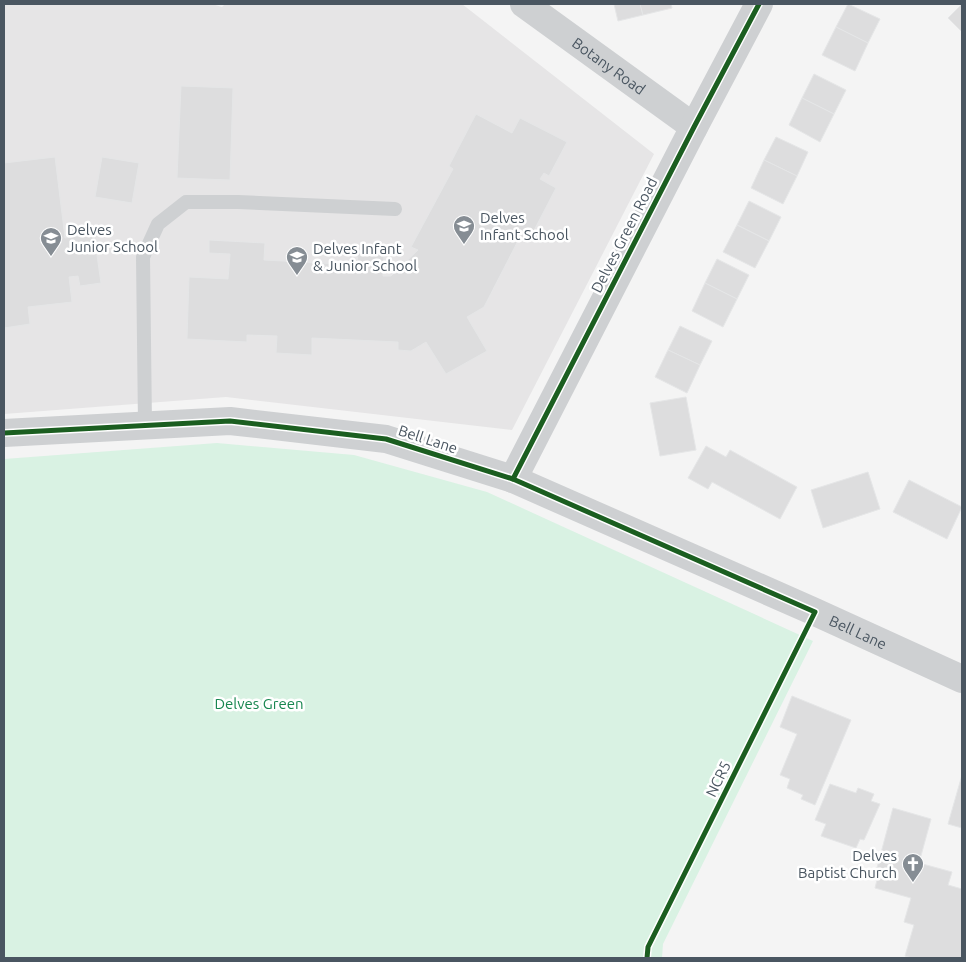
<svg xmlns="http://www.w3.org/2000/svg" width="966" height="962" font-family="Ubuntu,sans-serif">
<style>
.education{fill:#e6e5e6}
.green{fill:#d9f2e3}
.building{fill:#ddddde;stroke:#e5e6e7}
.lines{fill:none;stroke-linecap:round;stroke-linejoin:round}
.lane{stroke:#ced0d2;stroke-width:14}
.street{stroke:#ced0d2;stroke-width:28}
.cycleway-casing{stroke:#fff;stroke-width:8}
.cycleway{stroke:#1b5e20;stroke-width:5}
.labels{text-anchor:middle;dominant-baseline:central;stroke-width:5;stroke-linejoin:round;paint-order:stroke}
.street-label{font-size:15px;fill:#4a5661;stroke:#fff}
.poi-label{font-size:15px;fill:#4a5661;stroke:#fff;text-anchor:start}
.park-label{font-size:15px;fill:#17864f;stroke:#fff}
</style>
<rect width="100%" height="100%" fill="#f4f4f4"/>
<path class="education" d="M 4,4 L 212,4 L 222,7 L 225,4 L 462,4 L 654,154 L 512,430 L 226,397 L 4,414 Z"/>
<path class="green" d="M 217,443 L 354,455 L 487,492 L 813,641 L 663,944 L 662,958 L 4,958 L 4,459 Z"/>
<g class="building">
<path d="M 614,4 L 640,4 L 643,15 L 618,21 Z"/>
<path d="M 640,4 L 671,4 L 672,8 L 643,15 Z"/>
<path d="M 848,4 L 880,19 L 868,43 L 836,27 Z"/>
<path d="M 962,4 L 962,32 L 948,18 Z"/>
<path d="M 836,27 L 868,43 L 855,71 L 822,55 Z"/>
<path d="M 814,74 L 846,90 L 834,114 L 802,98 Z"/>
<path d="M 181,86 L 233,88 L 230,180 L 177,178 Z"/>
<path d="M 802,98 L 834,114 L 820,142 L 789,125 Z"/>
<path d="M 476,114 L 512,133 L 520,118 L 567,142 L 549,176 L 544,173 L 540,179 L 556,188 L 528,242 L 520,237 L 484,307 L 467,317 L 487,351 L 446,374 L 426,342 L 411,351 L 398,350 L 398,342 L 312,338 L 312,355 L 276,353 L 277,336 L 247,335 L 247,342 L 187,339 L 189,277 L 228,279 L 230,254 L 209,253 L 209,240 L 265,243 L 264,260 L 357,265 L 358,252 L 384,253 L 383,276 L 391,276 L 418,250 L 411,247 L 453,169 L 449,166 Z"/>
<path d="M 776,137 L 808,152 L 797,176 L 764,160 Z"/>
<path d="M 55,157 L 65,238 L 94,234 L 101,283 L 80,286 L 78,276 L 69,277 L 72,302 L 28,307 L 30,324 L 4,328 L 4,163 Z"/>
<path d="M 102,157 L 139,163 L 132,203 L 95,197 Z"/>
<path d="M 764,160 L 797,176 L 783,204 L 751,188 Z"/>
<path d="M 749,201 L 781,217 L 769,241 L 737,225 Z"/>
<path d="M 737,225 L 769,241 L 755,268 L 723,252 Z"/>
<path d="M 717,259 L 749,275 L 737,299 L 705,283 Z"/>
<path d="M 705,283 L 737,299 L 723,327 L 692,311 Z"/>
<path d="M 680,326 L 712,341 L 700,365 L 668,350 Z"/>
<path d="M 668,350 L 700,365 L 687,393 L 655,377 Z"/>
<path d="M 686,397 L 696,450 L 660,456 L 650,403 Z"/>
<path d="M 706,446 L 726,457 L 730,450 L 797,487 L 780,519 L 712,482 L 708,489 L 688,478 Z"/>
<path d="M 868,472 L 880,509 L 823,528 L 811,490 Z"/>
<path d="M 909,480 L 962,507 L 947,539 L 893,512 Z"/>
<path d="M 792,696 L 851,720 L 815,805 L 801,799 L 803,795 L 787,788 L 790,779 L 780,775 L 797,734 L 780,727 Z"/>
<path d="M 962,775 L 962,828 L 948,824 Z"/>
<path d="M 830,784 L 856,793 L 858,788 L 874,794 L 871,801 L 880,804 L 864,840 L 860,839 L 856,848 L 821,836 L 826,824 L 815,820 Z"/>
<path d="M 893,808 L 931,819 L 919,863 L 952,872 L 948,885 L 962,889 L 962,958 L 912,958 L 905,956 L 914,925 L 904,922 L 911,898 L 875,888 L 877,880 L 874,879 Z"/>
</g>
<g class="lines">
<path class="lane" d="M 145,425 L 143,257 L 158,224 L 186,202 L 238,202 L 395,209"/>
<g class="street">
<path id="s1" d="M 524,4 L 694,127"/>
<path id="s2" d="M 4,433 L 230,421 L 386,439 L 513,479 L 815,612 L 962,679"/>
<path d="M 513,479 L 694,127 L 759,4"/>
</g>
<g class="cycleway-casing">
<g id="cycleway">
<path d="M 4,433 L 230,421 L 386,439 L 513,479 L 815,612 L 648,947 L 647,958"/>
<path d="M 513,479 L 694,127 L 759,4"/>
</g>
</g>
<use href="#cycleway" class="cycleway"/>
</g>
<defs>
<g id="school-pin" transform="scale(1.125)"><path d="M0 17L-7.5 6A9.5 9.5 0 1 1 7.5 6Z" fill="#868d94" stroke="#fff"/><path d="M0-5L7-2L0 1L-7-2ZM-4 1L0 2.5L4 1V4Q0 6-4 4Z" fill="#fff"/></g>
<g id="church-pin" transform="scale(1.125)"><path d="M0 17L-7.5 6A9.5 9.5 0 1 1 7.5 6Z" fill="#868d94" stroke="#fff"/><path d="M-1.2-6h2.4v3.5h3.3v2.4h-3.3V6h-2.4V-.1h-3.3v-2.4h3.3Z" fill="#fff"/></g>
</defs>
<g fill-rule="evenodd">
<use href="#school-pin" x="464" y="226"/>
<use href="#school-pin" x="51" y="238"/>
<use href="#school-pin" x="297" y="257"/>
<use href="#church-pin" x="913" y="864"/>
</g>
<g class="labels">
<g class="street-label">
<text stroke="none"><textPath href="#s1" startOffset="105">Botany Road</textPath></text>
<text transform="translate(624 235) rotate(-63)">Delves Green Road</text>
<text transform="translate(428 439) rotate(18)">Bell Lane</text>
<text stroke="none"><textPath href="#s2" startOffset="894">Bell Lane</textPath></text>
<text transform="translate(718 779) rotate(-64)">NCR5</text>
</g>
<g class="poi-label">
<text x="480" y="217">Delves<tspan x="480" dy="17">Infant School</tspan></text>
<text x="67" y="229">Delves<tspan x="67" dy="17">Junior School</tspan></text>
<text x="313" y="248">Delves Infant<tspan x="313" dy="17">&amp; Junior School</tspan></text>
<text x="897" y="855" text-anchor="end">Delves<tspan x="897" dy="17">Baptist Church</tspan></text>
</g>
<g class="park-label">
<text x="259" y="703">Delves Green</text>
</g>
</g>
<rect width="966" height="962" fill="none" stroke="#4a5661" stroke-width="10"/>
</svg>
